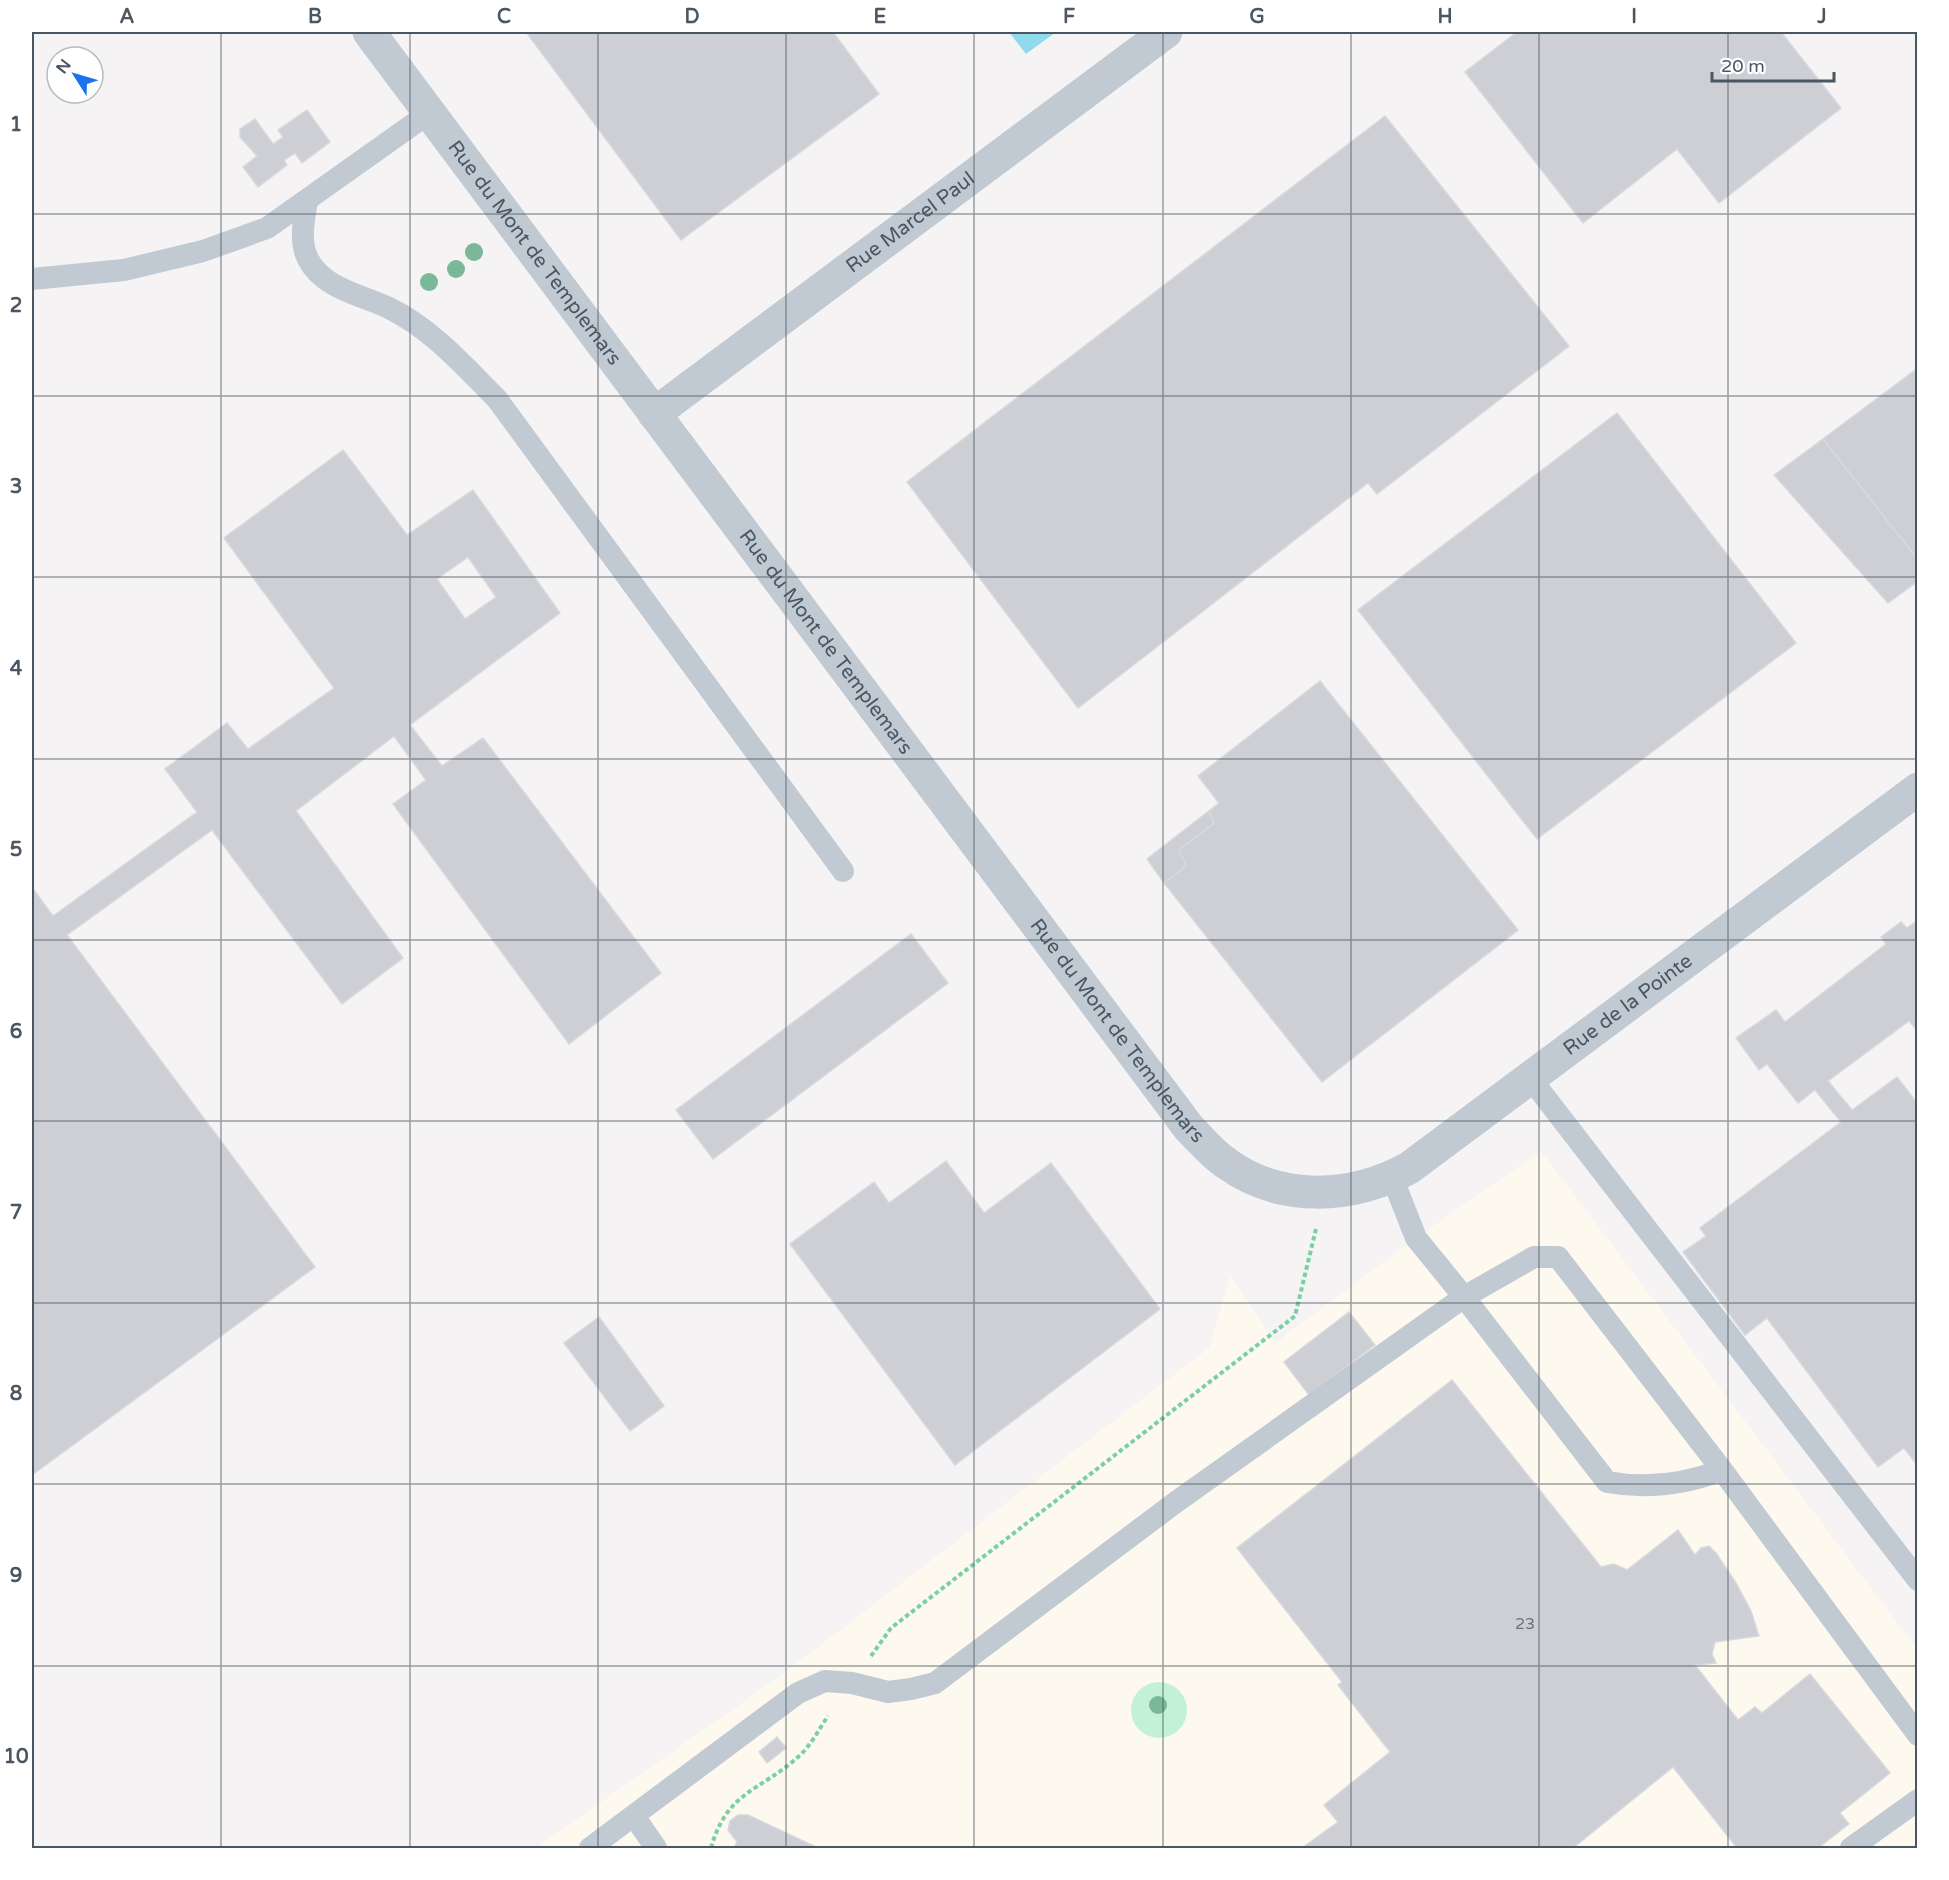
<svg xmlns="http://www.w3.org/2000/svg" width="1949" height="1880" font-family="'Varela Round',sans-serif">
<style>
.commercial{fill:#fdf9ef}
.green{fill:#c3f1d5}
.water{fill:#90daee}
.building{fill:#cdcfd5;stroke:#d7d9de;stroke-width:1.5;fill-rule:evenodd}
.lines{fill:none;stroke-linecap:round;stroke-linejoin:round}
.path{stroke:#7ad0a6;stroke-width:4;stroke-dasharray:4.5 3;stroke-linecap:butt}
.service{stroke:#c1cad2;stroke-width:22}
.minor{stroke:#c1cad2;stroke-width:33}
.tree{fill:#7bb799}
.grid{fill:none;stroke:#4a5661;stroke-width:1.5;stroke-opacity:0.55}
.labels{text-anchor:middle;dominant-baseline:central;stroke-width:6;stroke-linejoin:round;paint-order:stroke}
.number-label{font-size:16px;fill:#6b747e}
.street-label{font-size:20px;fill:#4a5661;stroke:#fff}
.neatline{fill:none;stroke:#4a5661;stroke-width:2}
.grid-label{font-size:20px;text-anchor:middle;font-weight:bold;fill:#4a5661}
</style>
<rect width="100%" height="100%" fill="#f5f3f3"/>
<path class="commercial" d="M 1541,1151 L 1917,1649 L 1917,1848 L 536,1848 L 780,1676 L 1209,1348 L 1230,1276 L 1275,1343 L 1416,1238 Z"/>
<circle class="green" cx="1159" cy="1710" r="28"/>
<path class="water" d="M 1009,32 L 1056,32 L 1026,54 Z"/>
<g class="building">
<path d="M 526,32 L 833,32 L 879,94 L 681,240 Z"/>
<path d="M 1517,32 L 1781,32 L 1841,108 L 1719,203 L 1677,149 L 1583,223 L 1465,72 Z"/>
<path d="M 307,110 L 330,142 L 302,163 L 295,153 L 284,160 L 287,165 L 258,187 L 243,167 L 257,156 L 240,137 L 240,129 L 255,119 L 273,144 L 283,137 L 278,130 Z"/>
<path d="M 1385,116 L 1569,346 L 1377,494 L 1368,483 L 1078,708 L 907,482 Z"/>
<path d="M 1918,368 L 1918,560 L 1823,439 Z"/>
<path d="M 1617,413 L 1796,643 L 1537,839 L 1358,610 Z"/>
<path d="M 1823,439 L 1918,560 L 1918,581 L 1888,603 L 1774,475 Z"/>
<path d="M 343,450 L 407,535 L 473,490 L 560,613 L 410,725 L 442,766 L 483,738 L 661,973 L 569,1044 L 393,804 L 426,780 L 394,736 L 296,811 L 403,958 L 342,1004 L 212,830 L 67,935 L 315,1267 L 32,1475 L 32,887 L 53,916 L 197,812 L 165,769 L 227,723 L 248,749 L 334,688 L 224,538 ZM 468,557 L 496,597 L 465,619 L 437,579 Z"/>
<path d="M 1320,681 L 1518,930 L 1322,1082 L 1164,883 L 1186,866 L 1179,850 L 1214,823 L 1209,811 L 1219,803 L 1198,776 Z"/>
<path d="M 1209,811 L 1214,823 L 1179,850 L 1186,866 L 1164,883 L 1147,859 Z"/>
<path d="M 1918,920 L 1918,1032 L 1909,1021 L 1828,1081 L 1852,1110 L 1897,1077 L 1918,1104 L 1918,1466 L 1904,1448 L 1878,1467 L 1767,1318 L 1745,1335 L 1683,1252 L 1706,1236 L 1700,1228 L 1841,1122 L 1815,1090 L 1798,1103 L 1767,1064 L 1759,1070 L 1736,1038 L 1776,1010 L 1785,1022 L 1886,944 L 1881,937 L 1901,922 L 1907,928 Z"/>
<path d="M 911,934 L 948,983 L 713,1159 L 676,1110 Z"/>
<path d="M 946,1161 L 984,1213 L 1051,1163 L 1160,1309 L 955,1465 L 790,1244 L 874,1182 L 889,1203 Z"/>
<path d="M 1349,1312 L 1375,1345 L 1309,1395 L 1284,1362 Z"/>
<path d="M 599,1317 L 664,1406 L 630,1431 L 564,1343 Z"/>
<path d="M 1452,1380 L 1601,1567 L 1614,1564 L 1627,1570 L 1678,1530 L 1695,1555 L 1701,1548 L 1709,1546 L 1716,1553 L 1736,1583 L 1751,1611 L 1759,1636 L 1715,1642 L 1712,1654 L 1716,1663 L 1695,1665 L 1738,1720 L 1755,1707 L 1762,1713 L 1810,1674 L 1890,1773 L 1840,1813 L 1849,1824 L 1818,1848 L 1737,1848 L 1673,1767 L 1573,1848 L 1302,1848 L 1338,1822 L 1324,1805 L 1390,1752 L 1338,1685 L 1342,1682 L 1237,1548 Z"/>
<path d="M 777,1737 L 786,1748 L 767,1763 L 759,1752 Z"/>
<path d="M 738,1815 L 748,1815 L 818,1848 L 734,1848 L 737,1842 L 728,1830 L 730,1821 Z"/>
</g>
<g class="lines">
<g class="path">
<path d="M 871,1656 L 891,1628 L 1295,1316 L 1316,1229"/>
<path d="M 711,1848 C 727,1791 759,1792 798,1757 C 810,1747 819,1729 828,1716"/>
</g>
<g class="service">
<path d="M 307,201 C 304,219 299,242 308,259 C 323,289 362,295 389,308 C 432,329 464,366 497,399 L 843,871"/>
<path d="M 32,279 L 124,270 L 203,251 L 267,228 L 429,113"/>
<path d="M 1531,1079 L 1918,1580"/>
<path d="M 1722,1470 C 1686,1484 1646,1489 1607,1482 L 1464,1297 L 1534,1257 L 1558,1257 L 1722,1470 L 1918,1735"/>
<path d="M 634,1816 L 656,1848"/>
<path d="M 590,1848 L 798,1693 L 825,1681 L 852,1683 L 888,1692 L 911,1689 L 935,1683 L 1176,1502 L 1464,1297 L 1416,1238 L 1392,1177"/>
<path d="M 1851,1848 L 1918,1800"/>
</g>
<g class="minor">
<path id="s1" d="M 369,32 L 1189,1128 C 1201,1140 1212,1154 1226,1163 C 1281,1203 1352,1199 1409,1168 L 1918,789"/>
<path id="s2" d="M 654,414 L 1166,32"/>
</g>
</g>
<g class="tree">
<circle cx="474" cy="252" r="9"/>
<circle cx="456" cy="269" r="9"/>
<circle cx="429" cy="282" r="9"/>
<circle cx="1158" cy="1705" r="9"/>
</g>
<path class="grid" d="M 221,32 L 221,1848M 410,32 L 410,1848M 598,32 L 598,1848M 786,32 L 786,1848M 974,32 L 974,1848M 1163,32 L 1163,1848M 1351,32 L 1351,1848M 1539,32 L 1539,1848M 1728,32 L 1728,1848M 32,214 L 1918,214M 32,396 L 1918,396M 32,577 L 1918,577M 32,759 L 1918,759M 32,940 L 1918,940M 32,1121 L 1918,1121M 32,1303 L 1918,1303M 32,1484 L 1918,1484M 32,1666 L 1918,1666"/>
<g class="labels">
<g class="number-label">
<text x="1525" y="1624">23</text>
</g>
<g class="street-label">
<text stroke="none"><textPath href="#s2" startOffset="320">Rue Marcel Paul</textPath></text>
<text stroke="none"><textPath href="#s1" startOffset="276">Rue du Mont de Templemars</textPath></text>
<text stroke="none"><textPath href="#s1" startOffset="762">Rue du Mont de Templemars</textPath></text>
<text stroke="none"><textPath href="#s1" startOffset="1886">Rue de la Pointe</textPath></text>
<text stroke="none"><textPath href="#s1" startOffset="1248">Rue du Mont de Templemars</textPath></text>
</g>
</g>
<rect width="1949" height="1880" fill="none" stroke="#ffffff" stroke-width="66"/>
<g transform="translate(75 75) rotate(307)"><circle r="28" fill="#ffffff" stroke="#b7bbc0" stroke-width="1.5"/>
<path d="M0-4.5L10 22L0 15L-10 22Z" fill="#1a73e8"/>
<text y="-9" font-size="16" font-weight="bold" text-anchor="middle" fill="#4a5661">N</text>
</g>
<path d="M1712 72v9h122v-9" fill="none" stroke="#4a5661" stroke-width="3"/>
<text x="1721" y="72" font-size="18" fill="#4a5661" stroke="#ffffff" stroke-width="4.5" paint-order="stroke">20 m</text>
<rect x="33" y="33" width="1883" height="1814" class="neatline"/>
<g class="grid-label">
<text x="127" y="23">A</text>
<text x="315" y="23">B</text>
<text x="504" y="23">C</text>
<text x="692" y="23">D</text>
<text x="880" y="23">E</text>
<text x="1069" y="23">F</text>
<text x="1257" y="23">G</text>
<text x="1445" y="23">H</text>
<text x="1634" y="23">I</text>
<text x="1822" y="23">J</text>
<text x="16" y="131">1</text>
<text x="16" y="312">2</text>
<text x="16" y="493">3</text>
<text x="16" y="675">4</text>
<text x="16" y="856">5</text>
<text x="16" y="1038">6</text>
<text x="16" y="1219">7</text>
<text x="16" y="1400">8</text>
<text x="16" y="1582">9</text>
<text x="16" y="1763">10</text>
</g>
</svg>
